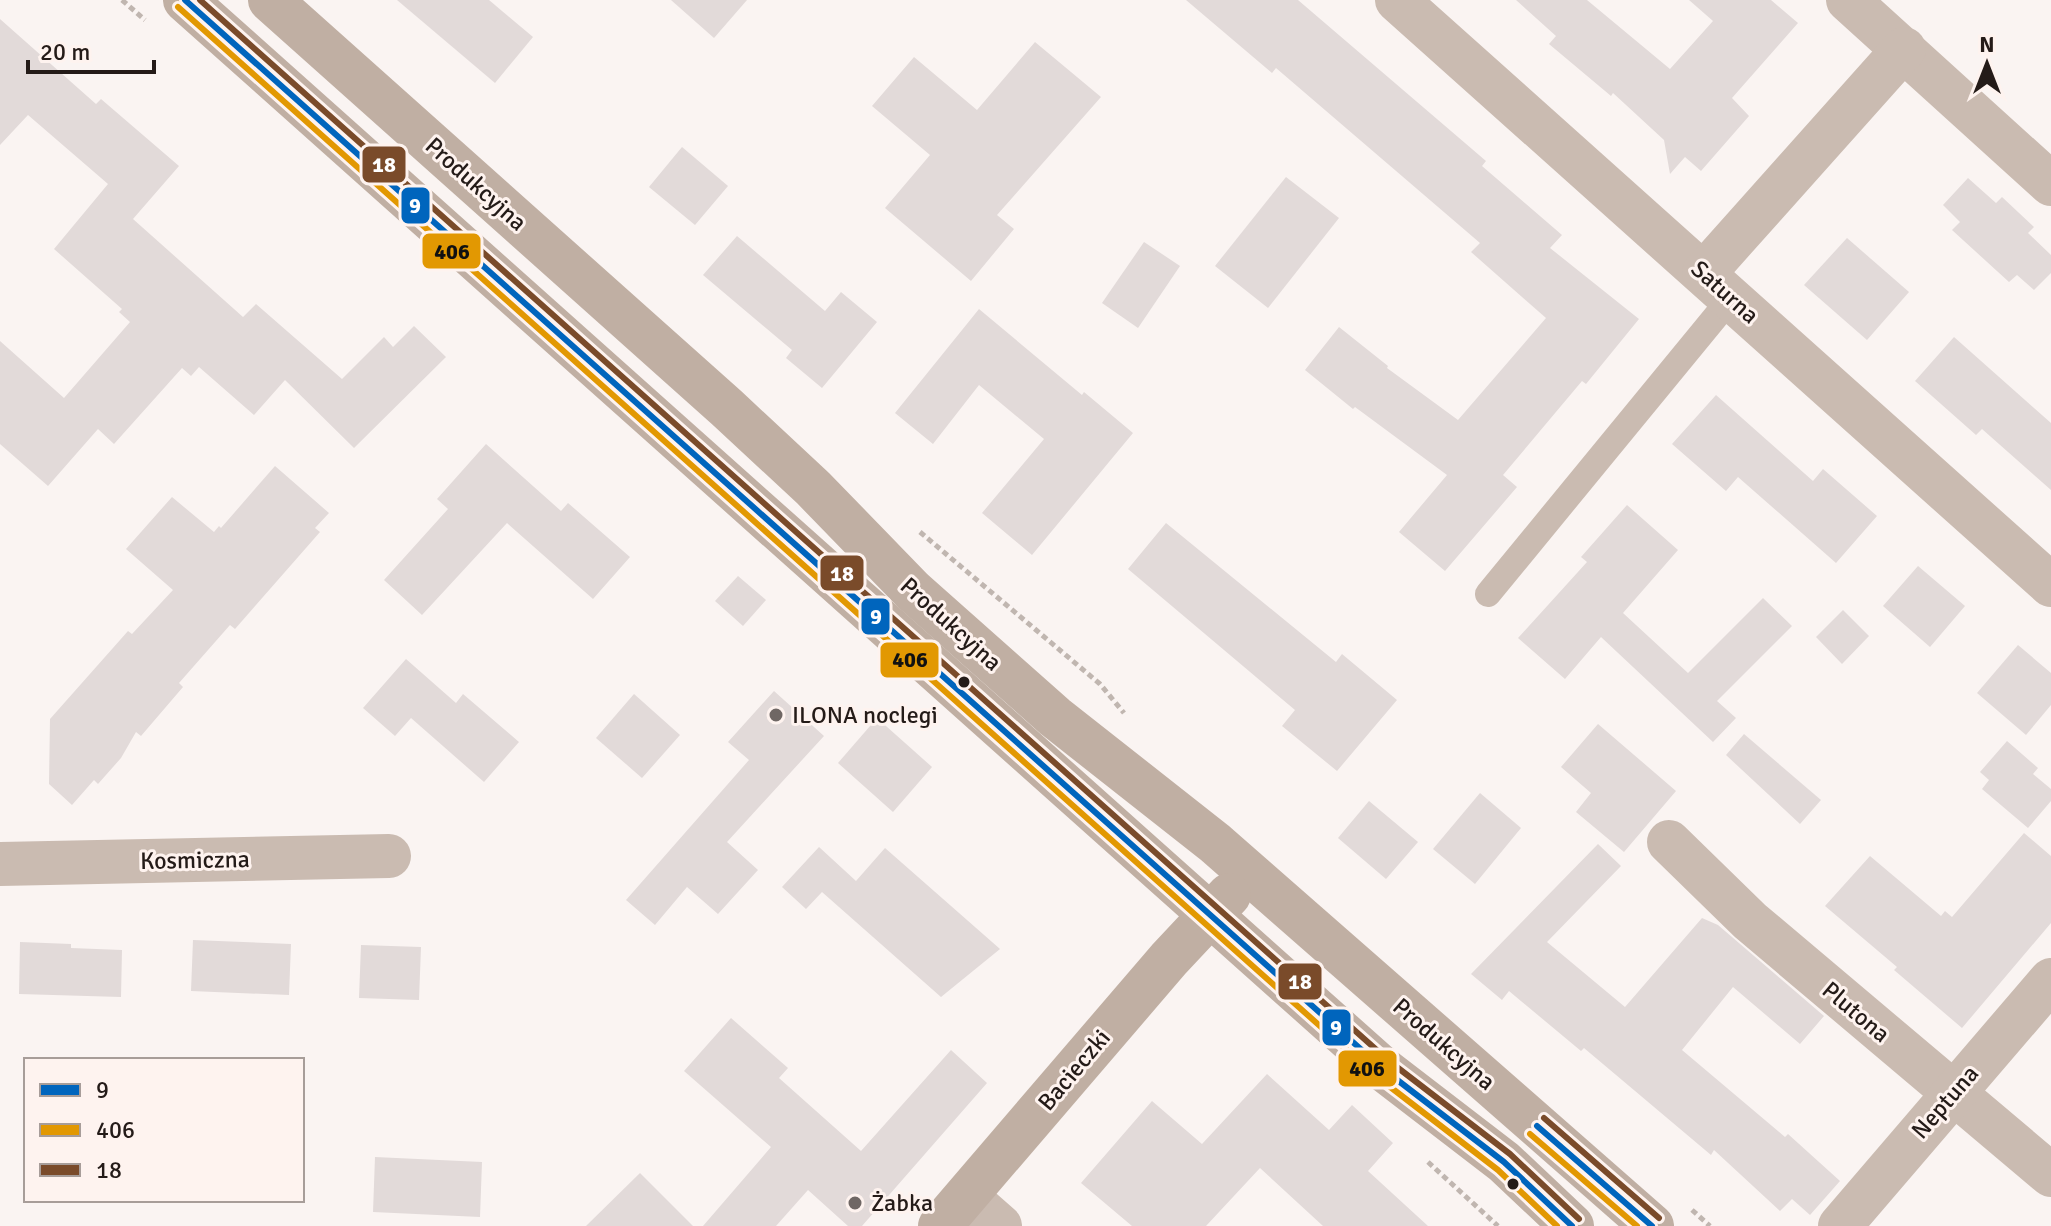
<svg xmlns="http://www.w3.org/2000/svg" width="2051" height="1226" font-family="Signika,sans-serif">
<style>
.building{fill:#e2dad9}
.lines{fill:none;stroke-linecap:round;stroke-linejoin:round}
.path{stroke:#c0b6b0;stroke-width:5;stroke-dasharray:6 4;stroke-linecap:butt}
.lane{stroke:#cabbb1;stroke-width:26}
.street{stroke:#cabbb1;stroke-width:44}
.secondary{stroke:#c0afa3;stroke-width:44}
.bus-1-casing{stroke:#fef3ef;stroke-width:12}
.bus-2-casing{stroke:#fef3ef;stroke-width:12}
.bus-3-casing{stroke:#fef3ef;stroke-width:12}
.bus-1{stroke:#0065bd;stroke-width:6}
.bus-2{stroke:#e29802;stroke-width:6}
.bus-3{stroke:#7a4b2a;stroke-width:6}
.bus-dot{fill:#241b18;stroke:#fef3ef;stroke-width:3}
.poi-dot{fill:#6f6764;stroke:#fef3ef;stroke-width:3}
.labels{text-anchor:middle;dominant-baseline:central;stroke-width:6;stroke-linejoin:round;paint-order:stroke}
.street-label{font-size:24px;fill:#241b18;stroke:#fef3ef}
.poi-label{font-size:24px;fill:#241b18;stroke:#fef3ef;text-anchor:start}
.line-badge{stroke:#fef3ef;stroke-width:3}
.badge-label{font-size:22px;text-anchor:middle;font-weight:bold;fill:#fff}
.pale-badge-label{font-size:22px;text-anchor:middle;font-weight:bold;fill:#111}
</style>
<rect width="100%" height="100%" fill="#faf4f2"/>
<g class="building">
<path d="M 397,0 L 489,0 L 533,37 L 495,83 Z"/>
<path d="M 671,0 L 747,0 L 714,38 Z"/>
<path d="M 1186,0 L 1298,0 L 1486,161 L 1482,166 L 1562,235 L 1550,248 L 1639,319 L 1586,384 L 1582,381 L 1503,475 L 1517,487 L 1445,571 L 1399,532 L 1447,475 L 1355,407 L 1353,409 L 1305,370 L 1339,327 L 1388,366 L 1387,368 L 1458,420 L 1546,318 L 1471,252 L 1480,243 L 1276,68 L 1272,73 Z"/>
<path d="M 1516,0 L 1587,0 L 1670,69 L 1713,21 L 1689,0 L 1771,0 L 1798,23 L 1732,98 L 1749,116 L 1701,171 L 1685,157 L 1670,174 L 1664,140 L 1613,93 L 1611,96 L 1549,44 L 1556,36 Z"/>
<path d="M 0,19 L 96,104 L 101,99 L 179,166 L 133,219 L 243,317 L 256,304 L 342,379 L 384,337 L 393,347 L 414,326 L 446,357 L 354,448 L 285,380 L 254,415 L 199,367 L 191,376 L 182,368 L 114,444 L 98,429 L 48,486 L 0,444 L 0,341 L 64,398 L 130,322 L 119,312 L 122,309 L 54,249 L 108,184 L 28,115 L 0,145 Z"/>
<path d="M 1035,42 L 1101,97 L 997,215 L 1014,229 L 971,281 L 885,208 L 930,155 L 872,106 L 914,57 L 977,110 Z"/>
<path d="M 682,147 L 728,186 L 695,225 L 649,187 Z"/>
<path d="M 1286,177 L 1339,218 L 1268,308 L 1215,266 Z"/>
<path d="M 1968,178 L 1996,203 L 2002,197 L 2034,227 L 2028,233 L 2051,255 L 2051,273 L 2034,290 L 2017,275 L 2009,282 L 1952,230 L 1960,222 L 1943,205 Z"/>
<path d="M 737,236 L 825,311 L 841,292 L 877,322 L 822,388 L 786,358 L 792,350 L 703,275 Z"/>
<path d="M 1847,238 L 1909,292 L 1867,340 L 1804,285 Z"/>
<path d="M 1144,242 L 1180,266 L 1138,328 L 1102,303 Z"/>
<path d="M 979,309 L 1082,395 L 1084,392 L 1133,433 L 1032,555 L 982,513 L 1044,439 L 979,385 L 933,444 L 895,413 Z"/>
<path d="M 1954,337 L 2051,423 L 2051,490 L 1982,429 L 1976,435 L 1915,381 Z"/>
<path d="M 1716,395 L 1813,481 L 1823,469 L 1877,516 L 1836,563 L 1738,477 L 1726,491 L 1672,444 Z"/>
<path d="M 486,444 L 561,511 L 568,503 L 630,557 L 593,599 L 507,523 L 422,615 L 384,580 L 448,509 L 437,499 Z"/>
<path d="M 275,466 L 329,513 L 315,528 L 320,532 L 235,629 L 230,625 L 179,683 L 183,687 L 141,736 L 136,732 L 121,758 L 98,784 L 94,780 L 72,805 L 49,784 L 50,719 L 128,631 L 132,634 L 173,590 L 126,549 L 172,497 L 214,532 L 219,526 L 221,528 Z"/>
<path d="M 1627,505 L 1678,550 L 1623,613 L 1688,673 L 1763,598 L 1792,626 L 1717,701 L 1736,718 L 1713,742 L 1601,637 L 1565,679 L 1518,638 L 1587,562 L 1581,557 Z"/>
<path d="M 1166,523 L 1336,662 L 1342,654 L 1397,700 L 1337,771 L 1282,726 L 1295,710 L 1128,569 Z"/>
<path d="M 1918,566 L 1965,606 L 1930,647 L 1883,606 Z"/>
<path d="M 738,576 L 766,600 L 743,626 L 715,601 Z"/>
<path d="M 1843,610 L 1869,636 L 1842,664 L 1816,637 Z"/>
<path d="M 2018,645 L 2051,673 L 2051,705 L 2026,735 L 1977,693 Z"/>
<path d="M 406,659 L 456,703 L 463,694 L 519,742 L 484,782 L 411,718 L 395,736 L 363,708 Z"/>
<path d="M 774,691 L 824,736 L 727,842 L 758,870 L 718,914 L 687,887 L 655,925 L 626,900 L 749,760 L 728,742 Z"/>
<path d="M 634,694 L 680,735 L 642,778 L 596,738 Z"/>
<path d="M 877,718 L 932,767 L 893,812 L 838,763 Z"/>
<path d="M 1598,724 L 1676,791 L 1624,852 L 1576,812 L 1591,793 L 1561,767 Z"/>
<path d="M 1744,734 L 1821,800 L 1800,824 L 1726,755 Z"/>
<path d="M 2007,741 L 2038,768 L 2033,774 L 2051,789 L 2051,801 L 2028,828 L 1982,789 L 1989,780 L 1980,772 Z"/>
<path d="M 1480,793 L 1521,828 L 1475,884 L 1433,849 Z"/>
<path d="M 1369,801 L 1418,842 L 1386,879 L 1338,838 Z"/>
<path d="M 2024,833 L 2051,856 L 2051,923 L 1962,1028 L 1894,970 L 1897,967 L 1825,906 L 1870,856 L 1941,916 L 1945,911 L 1952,917 Z"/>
<path d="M 1598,844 L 1621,866 L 1547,942 L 1625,1007 L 1702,918 L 1718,925 L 1824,1016 L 1800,1044 L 1733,987 L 1682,1050 L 1785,1137 L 1788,1134 L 1840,1181 L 1810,1215 L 1792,1199 L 1780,1211 L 1714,1150 L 1711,1155 L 1584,1048 L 1581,1051 L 1509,991 L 1502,1000 L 1471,974 Z"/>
<path d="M 819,847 L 856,881 L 885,848 L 1000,949 L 941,997 L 822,892 L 806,909 L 782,887 Z"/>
<path d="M 193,940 L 291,944 L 289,995 L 191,991 Z"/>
<path d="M 20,942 L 71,944 L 71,948 L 122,950 L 121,997 L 19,994 Z"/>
<path d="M 361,945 L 421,947 L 419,1000 L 359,998 Z"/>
<path d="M 731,1018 L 788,1068 L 779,1078 L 861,1151 L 951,1050 L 987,1083 L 862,1226 L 848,1226 L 808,1190 L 776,1226 L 703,1226 L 771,1147 L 684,1071 Z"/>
<path d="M 1267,1074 L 1329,1130 L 1352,1105 L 1393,1143 L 1368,1171 L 1428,1226 L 1323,1226 L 1260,1168 L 1206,1226 L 1132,1226 L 1081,1183 L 1152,1101 L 1202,1144 Z"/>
<path d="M 375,1157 L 482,1162 L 480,1217 L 373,1212 Z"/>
<path d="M 640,1173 L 693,1226 L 586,1226 Z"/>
</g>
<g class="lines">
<g class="path">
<path d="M 122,0 L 145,20"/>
<path d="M 920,532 L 1100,684 L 1124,713"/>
<path d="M 1428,1162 L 1498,1226"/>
<path d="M 1692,1210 L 1710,1226"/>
</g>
<path class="lane" d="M 1488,594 L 1731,298"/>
<g class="street">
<path d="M 1397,0 L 2051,585"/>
<path d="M 1848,0 L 2051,184"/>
<path d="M 1704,273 L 1904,49"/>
<path d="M 1669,842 L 1750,921 L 2051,1175"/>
<path d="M 0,864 L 389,856"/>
<path d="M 967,1197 L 1000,1226"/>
<path d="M 1840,1226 L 2051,980"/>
</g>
<g class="secondary">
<path d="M 185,0 L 1383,1069 L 1504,1162 L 1572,1226"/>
<path d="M 270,0 L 727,408 L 813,488 L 913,591 L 1055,717 L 1215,843 L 1652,1226"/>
<path d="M 940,1226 L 1169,959 L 1229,895"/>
</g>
<g class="bus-1-casing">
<g id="bus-1">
<path d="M 185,0 L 1383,1069 L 1504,1162 L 1572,1226"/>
<path d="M 1537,1126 L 1652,1226"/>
</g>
</g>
<g class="bus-2-casing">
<g id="bus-2">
<path d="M 178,7 L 1376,1076 L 1498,1170 L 1557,1226"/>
<path d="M 1530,1134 L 1637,1226"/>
</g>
</g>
<g class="bus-3-casing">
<g id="bus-3">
<path d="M 200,0 L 1389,1061 L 1510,1154 L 1579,1219"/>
<path d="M 1544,1118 L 1659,1218"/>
</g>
</g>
<use href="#bus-1" class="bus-1"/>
<use href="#bus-2" class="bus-2"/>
<use href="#bus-3" class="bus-3"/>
</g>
<g class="bus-dot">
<circle cx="964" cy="682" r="7"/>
<circle cx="1513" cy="1184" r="7"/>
</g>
<g class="poi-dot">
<circle cx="776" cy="715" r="8"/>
<circle cx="855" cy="1203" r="8"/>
</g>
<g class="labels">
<g class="street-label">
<text transform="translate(476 184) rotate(42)">Produkcyjna</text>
<text transform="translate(1725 292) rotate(42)">Saturna</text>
<text transform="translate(951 624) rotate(42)">Produkcyjna</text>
<text transform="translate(195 860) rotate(-1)">Kosmiczna</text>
<text transform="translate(1856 1012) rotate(40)">Plutona</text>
<text transform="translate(1444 1044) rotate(41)">Produkcyjna</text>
<text transform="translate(1074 1070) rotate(-50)">Bacieczki</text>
<text transform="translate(1945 1102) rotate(-49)">Neptuna</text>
</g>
<g class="poi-label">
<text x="792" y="715">ILONA noclegi</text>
<text x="871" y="1203">Żabka</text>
</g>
</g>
<g class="line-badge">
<rect x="361" y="145" width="46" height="39" rx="8" fill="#7a4b2a"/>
<rect x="400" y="186" width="31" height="39" rx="8" fill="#0065bd"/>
<rect x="421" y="232" width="61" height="38" rx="8" fill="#e29802"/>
<rect x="819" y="554" width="46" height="38" rx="8" fill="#7a4b2a"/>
<rect x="860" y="597" width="31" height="39" rx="8" fill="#0065bd"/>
<rect x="879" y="641" width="61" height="38" rx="8" fill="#e29802"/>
<rect x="1277" y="962" width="46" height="39" rx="8" fill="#7a4b2a"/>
<rect x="1321" y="1008" width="31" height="39" rx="8" fill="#0065bd"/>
<rect x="1337" y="1049" width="61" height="39" rx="8" fill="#e29802"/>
</g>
<g class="badge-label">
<text x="384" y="172">18</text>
<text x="415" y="213">9</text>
<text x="842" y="581">18</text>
<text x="876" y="624">9</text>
<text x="1300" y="989">18</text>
<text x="1336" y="1035">9</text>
</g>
<g class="pale-badge-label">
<text x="452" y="259">406</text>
<text x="910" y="667">406</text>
<text x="1367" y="1076">406</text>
</g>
<rect x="24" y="1058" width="280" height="144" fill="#fef3ef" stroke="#a79d99" stroke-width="2"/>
<rect x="40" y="1084" width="40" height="12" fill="#0065bd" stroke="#a79d99" stroke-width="2"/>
<text x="96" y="1098" font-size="24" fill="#241b18">9</text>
<rect x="40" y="1124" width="40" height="12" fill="#e29802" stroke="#a79d99" stroke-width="2"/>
<text x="96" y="1138" font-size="24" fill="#241b18">406</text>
<rect x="40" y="1164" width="40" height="12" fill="#7a4b2a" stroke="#a79d99" stroke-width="2"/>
<text x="96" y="1178" font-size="24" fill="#241b18">18</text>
<g transform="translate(1987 64)" stroke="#fef3ef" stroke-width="6" paint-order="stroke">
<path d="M0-6L14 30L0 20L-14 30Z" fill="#241b18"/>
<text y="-12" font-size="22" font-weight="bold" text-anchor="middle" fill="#241b18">N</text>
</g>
<path d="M28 60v12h126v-12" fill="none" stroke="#241b18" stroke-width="4"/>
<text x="40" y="60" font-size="24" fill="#241b18" stroke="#fef3ef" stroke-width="6" paint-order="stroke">20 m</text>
</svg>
